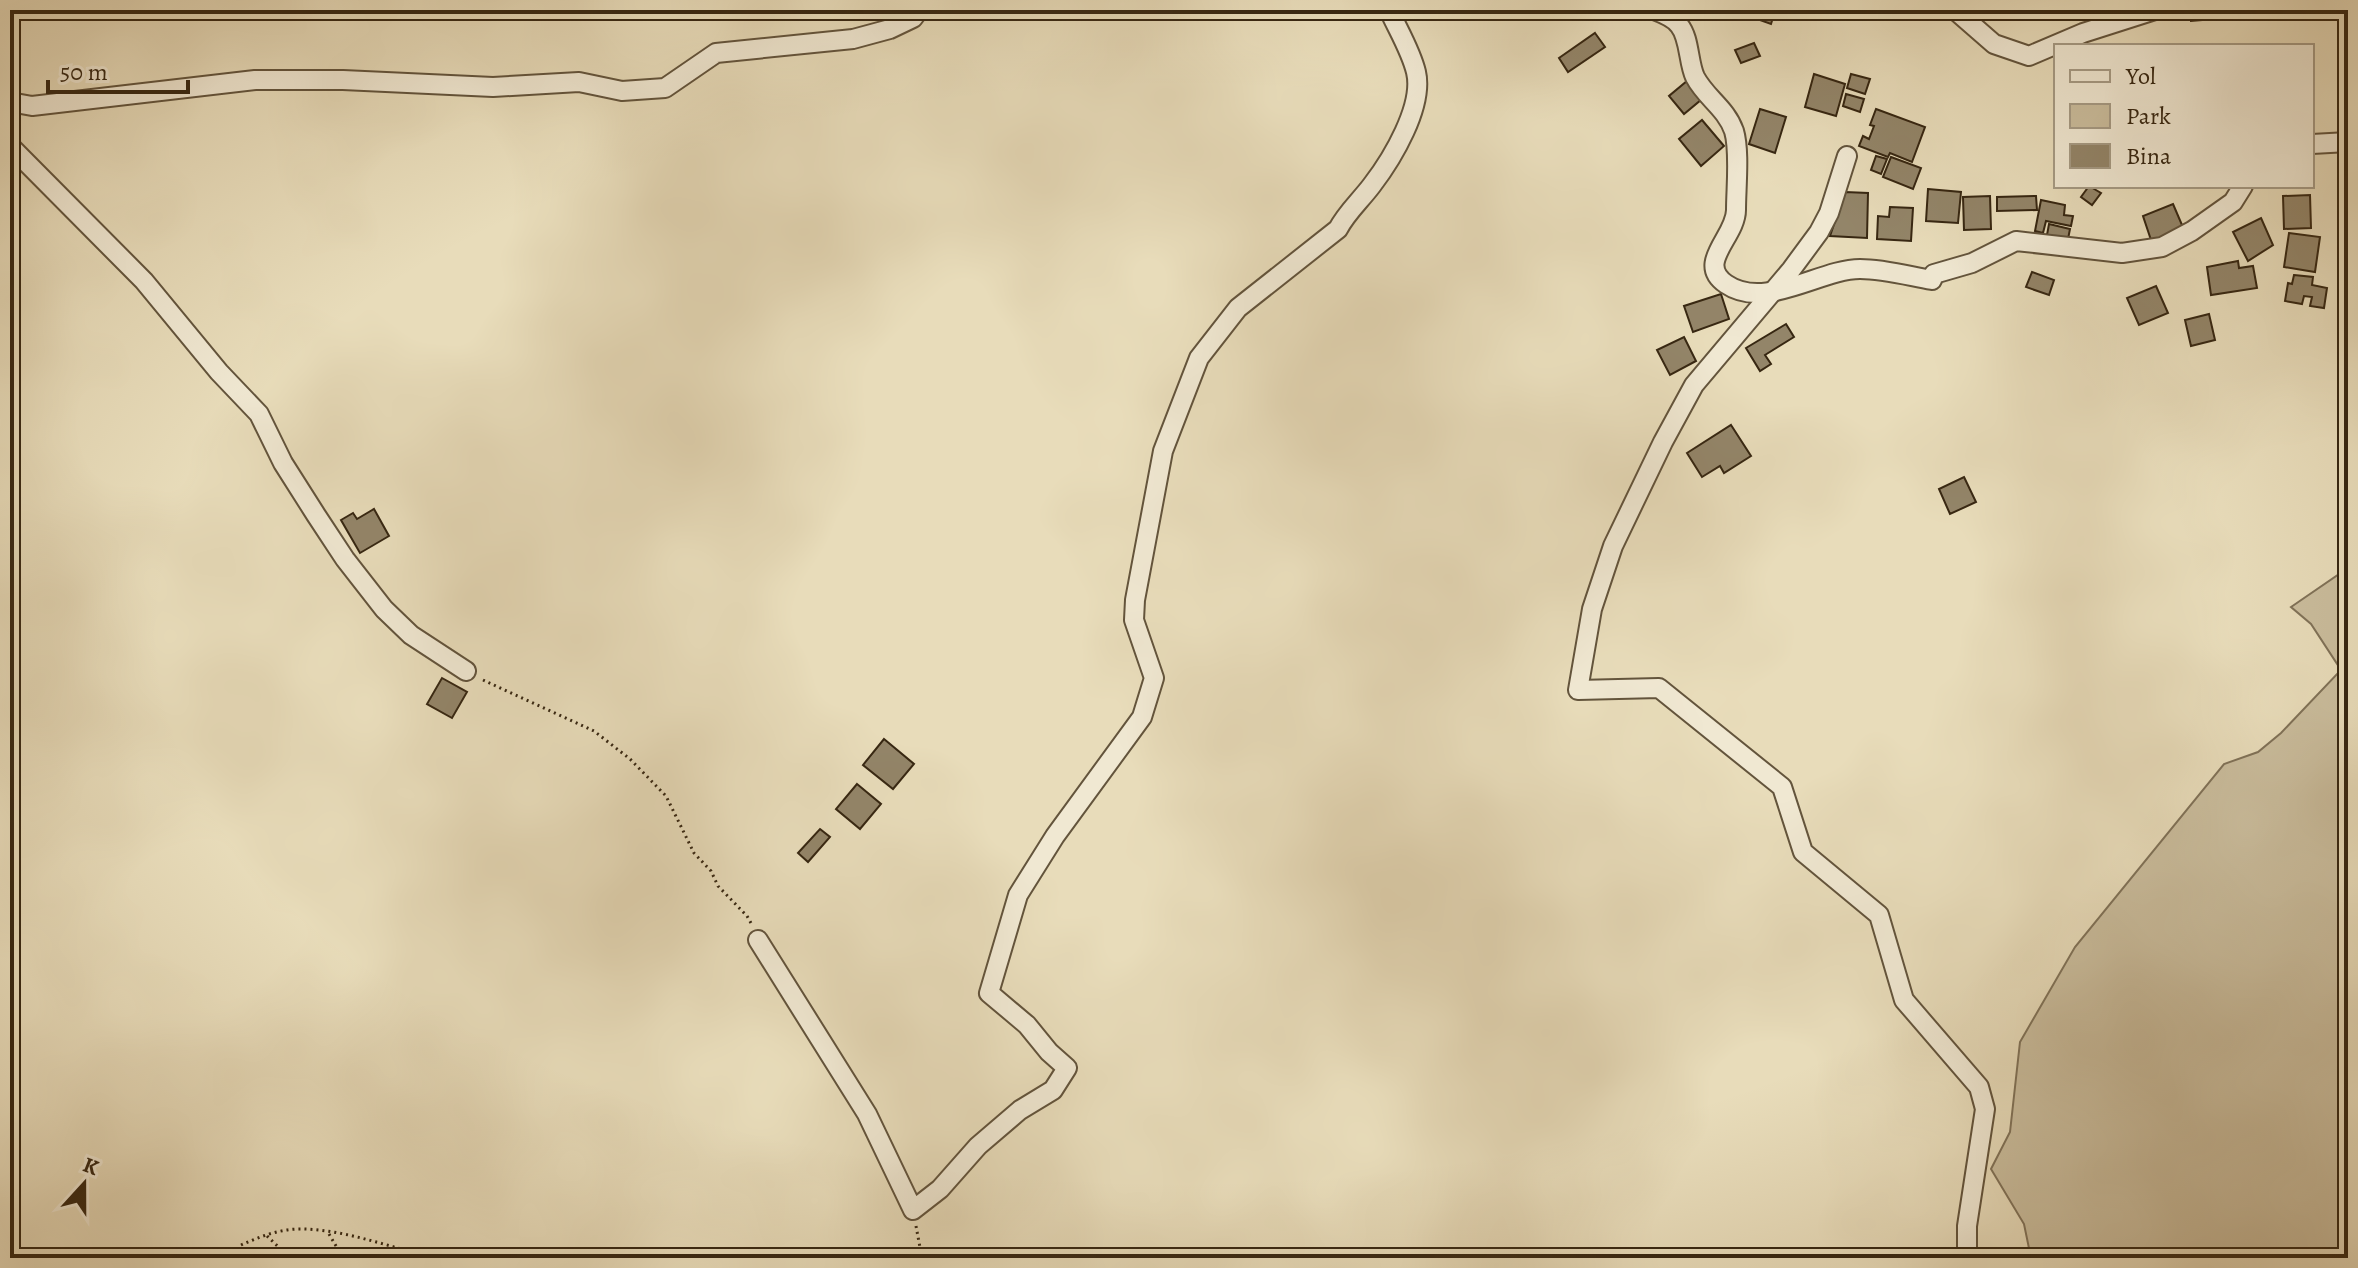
<svg xmlns="http://www.w3.org/2000/svg" width="2358" height="1268" font-family="Alegreya,serif">
<style>
.green{fill:#cabd9d;stroke:#807258;stroke-width:2}
.building{fill:#938569;stroke:#372712;stroke-width:2}
.lines{fill:none;stroke-linecap:round;stroke-linejoin:round}
.minor-casing{stroke:#63543c;stroke-width:22}
.path{stroke:#372712;stroke-width:3;stroke-dasharray:2 4;stroke-linecap:butt}
.minor{stroke:#f0e8d2;stroke-width:18}
</style>
<rect width="100%" height="100%" fill="#e8dcba"/>
<filter id="stains"><feTurbulence type="fractalNoise" baseFrequency=".0025" numOctaves="4"/><feColorMatrix values="0 0 0 0 .2 0 0 0 0 .09 0 0 0 0 .02 0 0 0 .5 -.17"/></filter>
<radialGradient id="worn" r=".72"><stop offset=".6" stop-color="#630" stop-opacity="0"/><stop offset="1" stop-color="#630" stop-opacity=".3"/></radialGradient>
<path class="green" d="M 2348,568 L 2348,1258 L 2031,1258 L 2024,1224 L 1991,1169 L 2010,1132 L 2020,1042 L 2075,947 L 2224,764 L 2258,752 L 2281,733 L 2341,670 L 2311,624 L 2291,607 Z"/>
<g class="building">
<path d="M 1745,10 L 1771,10 L 1775,11 L 1771,24 L 1743,14 Z"/>
<path d="M 2190,10 L 2213,10 L 2214,19 L 2191,21 Z"/>
<path d="M 1595,33 L 1605,47 L 1568,72 L 1559,58 Z"/>
<path d="M 1754,43 L 1760,56 L 1741,63 L 1735,50 Z"/>
<path d="M 1814,74 L 1845,84 L 1836,116 L 1805,107 Z"/>
<path d="M 1851,74 L 1870,79 L 1865,94 L 1847,88 Z"/>
<path d="M 1687,81 L 1702,99 L 1684,114 L 1669,96 Z"/>
<path d="M 1846,94 L 1864,99 L 1860,112 L 1843,106 Z"/>
<path d="M 1760,109 L 1786,117 L 1775,153 L 1749,144 Z"/>
<path d="M 1876,109 L 1925,127 L 1912,162 L 1890,153 L 1888,157 L 1859,146 L 1863,136 L 1869,139 L 1874,126 L 1870,125 Z"/>
<path d="M 1702,120 L 1724,146 L 1701,166 L 1679,139 Z"/>
<path d="M 1876,156 L 1887,159 L 1881,174 L 1871,170 Z"/>
<path d="M 1891,157 L 1921,168 L 1913,189 L 1883,177 Z"/>
<path d="M 2089,186 L 2101,193 L 2092,205 L 2081,197 Z"/>
<path d="M 1928,189 L 1961,192 L 1958,223 L 1926,221 Z"/>
<path d="M 1845,192 L 1868,193 L 1867,238 L 1830,236 Z"/>
<path d="M 2310,195 L 2311,228 L 2284,229 L 2283,196 Z"/>
<path d="M 1990,196 L 1991,229 L 1964,230 L 1963,197 Z"/>
<path d="M 2036,196 L 2037,210 L 1997,211 L 1997,197 Z"/>
<path d="M 2041,200 L 2065,205 L 2064,215 L 2073,216 L 2071,226 L 2046,221 L 2043,233 L 2035,231 Z"/>
<path d="M 2173,204 L 2185,232 L 2153,246 L 2143,216 Z"/>
<path d="M 1890,207 L 1913,208 L 1911,241 L 1877,239 L 1878,216 L 1889,217 Z"/>
<path d="M 2261,218 L 2273,245 L 2248,261 L 2233,232 Z"/>
<path d="M 2049,224 L 2070,229 L 2066,249 L 2033,242 L 2035,233 L 2047,235 Z"/>
<path d="M 2289,233 L 2320,237 L 2315,272 L 2284,267 Z"/>
<path d="M 2238,261 L 2239,268 L 2253,266 L 2257,288 L 2211,295 L 2207,267 Z"/>
<path d="M 2032,272 L 2054,280 L 2049,295 L 2026,287 Z"/>
<path d="M 2294,275 L 2313,277 L 2312,285 L 2327,288 L 2324,308 L 2310,306 L 2312,297 L 2304,296 L 2302,304 L 2285,301 L 2288,283 L 2292,284 Z"/>
<path d="M 2156,286 L 2168,313 L 2139,325 L 2127,298 Z"/>
<path d="M 1721,294 L 1729,319 L 1693,332 L 1684,306 Z"/>
<path d="M 2209,314 L 2215,340 L 2191,346 L 2185,320 Z"/>
<path d="M 1786,324 L 1794,337 L 1765,355 L 1771,364 L 1760,371 L 1746,348 Z"/>
<path d="M 1684,337 L 1696,361 L 1670,375 L 1657,350 Z"/>
<path d="M 1731,425 L 1751,456 L 1724,473 L 1720,466 L 1702,477 L 1687,453 Z"/>
<path d="M 1964,477 L 1976,502 L 1950,514 L 1939,489 Z"/>
<path d="M 374,509 L 389,536 L 360,553 L 341,520 L 353,513 L 357,519 Z"/>
<path d="M 442,678 L 467,692 L 452,718 L 427,704 Z"/>
<path d="M 884,739 L 914,764 L 893,789 L 863,765 Z"/>
<path d="M 857,784 L 881,804 L 860,829 L 836,809 Z"/>
<path d="M 820,829 L 830,837 L 808,862 L 798,853 Z"/>
</g>
<g class="lines">
<g class="minor-casing">
<g id="minor">
<path d="M 1654,10 C 1662,13 1674,18 1679,25 C 1690,38 1688,62 1695,77 C 1706,98 1726,108 1734,131 C 1740,151 1736,188 1736,210 C 1736,237 1695,263 1726,284 C 1765,311 1820,269 1860,269 C 1884,269 1909,276 1932,280 L 1934,274 L 1972,263 L 2016,241 L 2122,253 L 2162,247 L 2192,231 L 2233,202 L 2243,186"/>
<path d="M 1955,10 L 1994,44 L 2029,56 L 2083,33 L 2155,10"/>
<path d="M 10,102 L 32,106 L 255,80 L 343,80 L 493,87 L 579,82 L 622,91 L 665,88 L 716,53 L 853,39 L 890,29 L 913,18 L 919,10"/>
<path d="M 2312,144 L 2348,142"/>
<path d="M 10,146 L 144,281 L 219,372 L 259,414 L 283,463 L 316,515 L 345,559 L 384,609 L 411,635 L 466,671"/>
<path d="M 1847,156 L 1829,213 L 1819,232 L 1791,270 L 1694,385 L 1663,442 L 1613,546 L 1592,609 L 1578,690 L 1659,688 L 1782,787 L 1803,852 L 1879,915 L 1904,1000 L 1979,1087 L 1985,1109 L 1967,1226 L 1967,1258"/>
<path d="M 758,940 L 867,1114 L 913,1210 L 940,1189 L 978,1146 L 1020,1110 L 1053,1090 L 1067,1068 L 1049,1052 L 1027,1025 L 989,993 L 1018,895 L 1055,836 L 1142,717 L 1154,678 L 1134,620 L 1135,600 L 1163,451 L 1199,358 L 1238,308 L 1338,229 C 1347,212 1360,201 1372,185 C 1392,159 1424,106 1416,72 C 1411,51 1398,30 1389,10"/>
</g>
</g>
<g class="path">
<path d="M 483,680 L 594,731 L 630,759 L 666,796 L 694,853 L 711,871 L 718,886 L 747,916 L 752,925"/>
<path d="M 916,1226 L 922,1258"/>
<path d="M 329,1234 L 343,1258"/>
<path d="M 267,1236 L 290,1258"/>
<path d="M 241,1245 C 259,1237 279,1229 300,1229 C 348,1229 394,1250 440,1258"/>
<path d="M 622,1258 L 640,1253 L 653,1258"/>
</g>
<use href="#minor" class="minor"/>
</g>
<rect width="2358" height="1268" fill="none" stroke="#e8dcba" stroke-width="40"/>
<rect x="12" y="12" width="2334" height="1244" fill="none" stroke="#372712" stroke-width="4"/>
<rect x="20" y="20" width="2318" height="1228" fill="none" stroke="#372712" stroke-width="2"/>
<rect x="2054" y="44" width="260" height="144" fill="#f0e8d2" stroke="#a69b85" stroke-width="2"/>
<rect x="2070" y="70" width="40" height="12" fill="#f0e8d2" stroke="#a69b85" stroke-width="2"/>
<text x="2126" y="84" font-size="24" fill="#372712">Yol</text>
<rect x="2070" y="104" width="40" height="24" fill="#cabd9d" stroke="#a69b85" stroke-width="2"/>
<text x="2126" y="124" font-size="24" fill="#372712">Park</text>
<rect x="2070" y="144" width="40" height="24" fill="#938569" stroke="#a69b85" stroke-width="2"/>
<text x="2126" y="164" font-size="24" fill="#372712">Bina</text>
<g transform="translate(84 1184) rotate(21)" stroke="#f0e8d2" stroke-width="6" paint-order="stroke">
<path d="M0-6L14 30L0 20L-14 30Z" fill="#372712"/>
<text y="-12" font-size="22" font-weight="bold" text-anchor="middle" fill="#372712">K</text>
</g>
<path d="M48 80v12h140v-12" fill="none" stroke="#372712" stroke-width="4"/>
<text x="60" y="80" font-size="24" fill="#372712" stroke="#f0e8d2" stroke-width="6" paint-order="stroke">50 m</text>
<rect width="100%" height="100%" filter="url(#stains)"/>
<rect width="100%" height="100%" fill="url(#worn)"/>
</svg>
